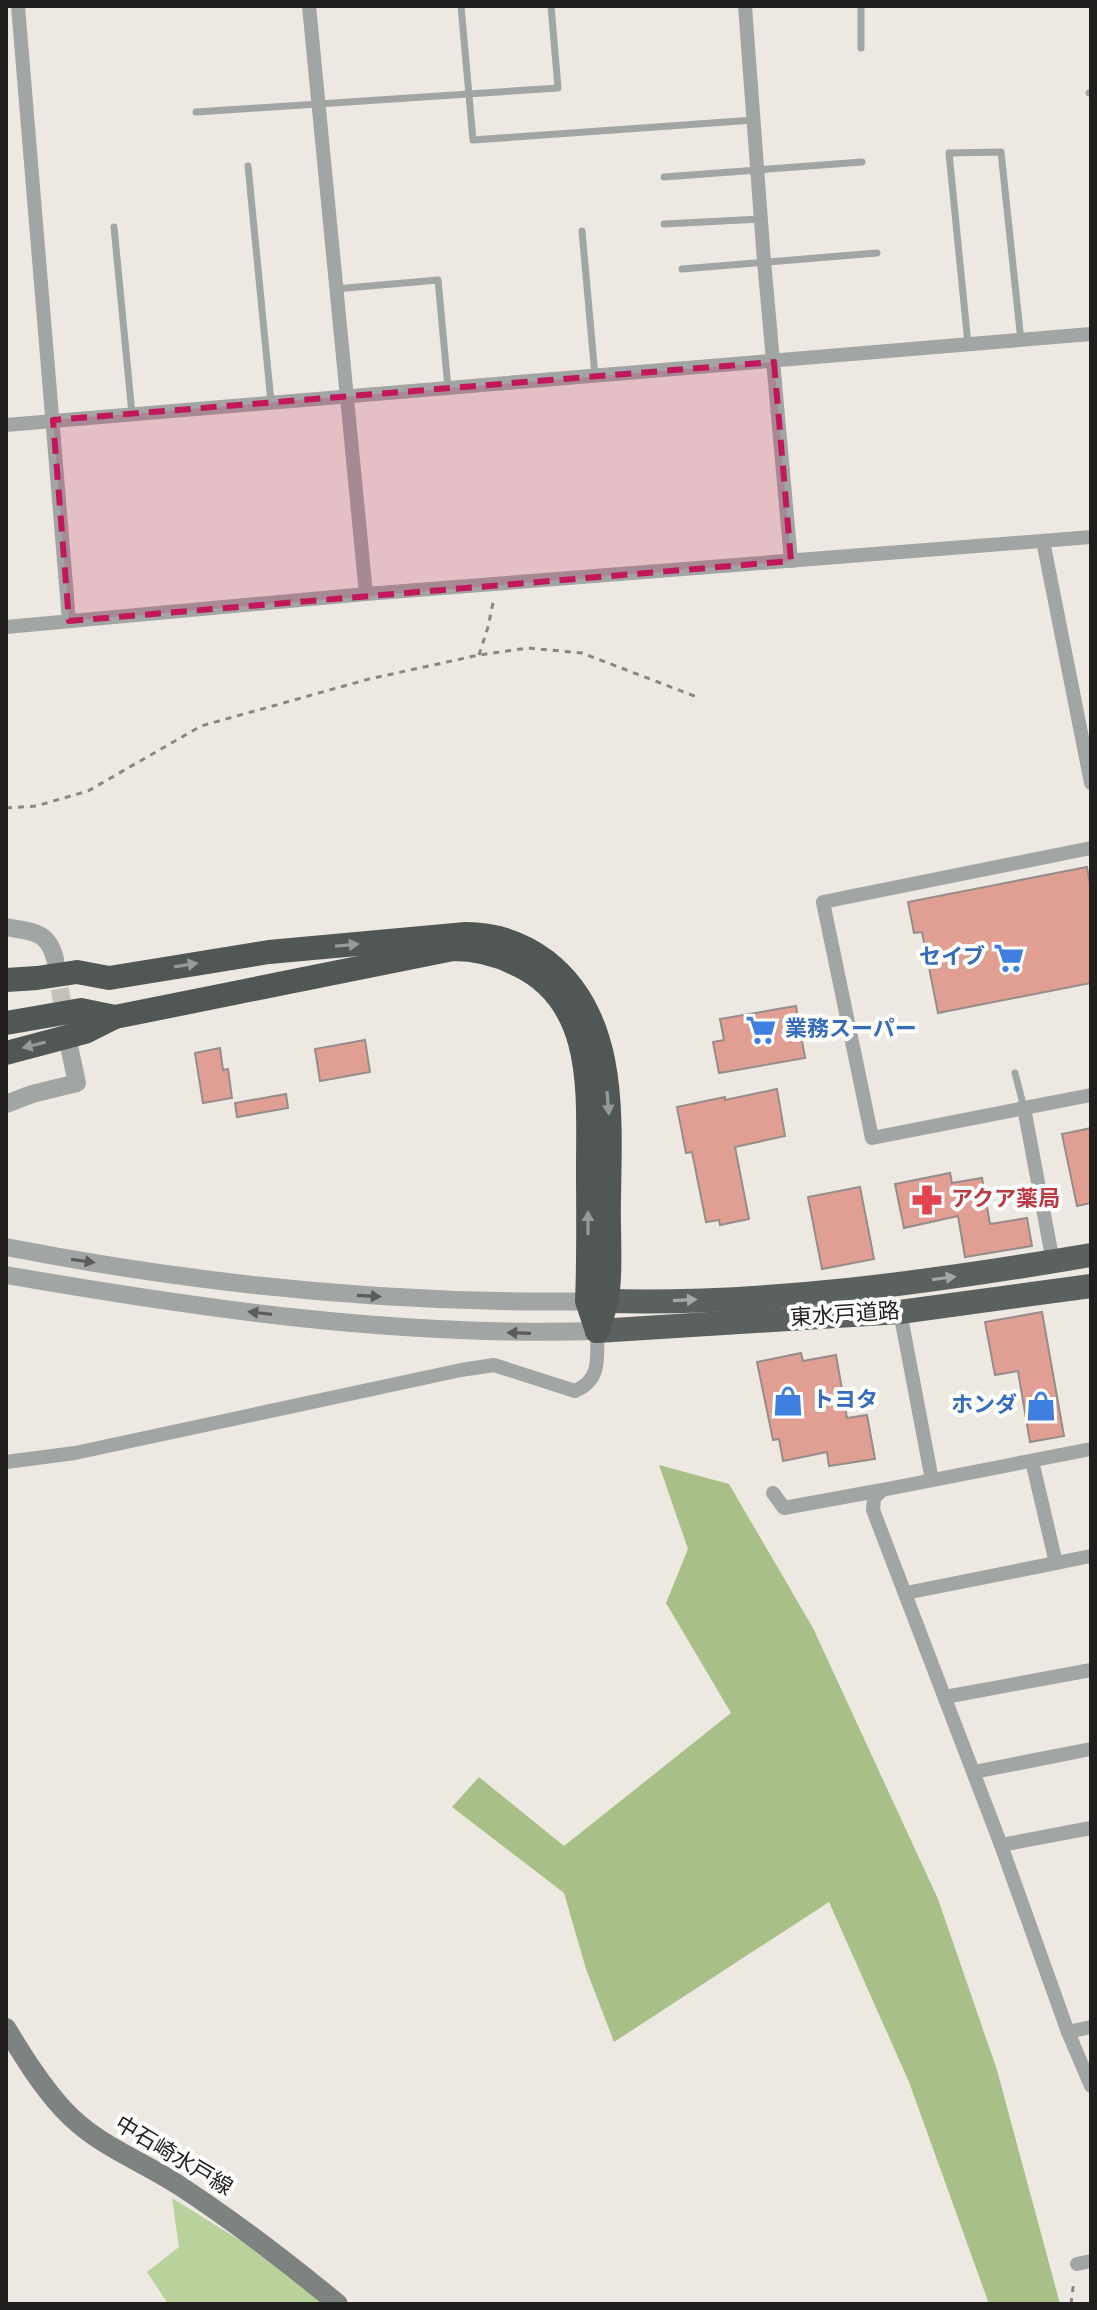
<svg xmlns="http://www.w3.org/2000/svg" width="1097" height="2310" font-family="Overpass,'Noto Sans JP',sans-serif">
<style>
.green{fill:#b9d19a}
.forest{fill:#a8c087}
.building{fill:#e19f94;stroke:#968d8b;stroke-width:2}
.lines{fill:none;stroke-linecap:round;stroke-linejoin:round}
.tertiary-tunnel{stroke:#c4c1bb;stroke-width:18;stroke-dasharray:18 9;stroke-linecap:butt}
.path{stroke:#8a8782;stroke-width:3;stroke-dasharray:6 6;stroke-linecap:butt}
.service{stroke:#a1a5a3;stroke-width:7}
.minor{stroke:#a1a5a3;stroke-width:14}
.tertiary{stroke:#a1a5a3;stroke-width:18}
.secondary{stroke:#7e8381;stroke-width:20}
.trunk{stroke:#5a615e;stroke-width:24}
.motorway{stroke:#505754;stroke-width:24}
.oneway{fill:#969a98}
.oneway2{fill:#5b5b59}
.oneway3{fill:#a4a8a6}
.marked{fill:#c2185b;fill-opacity:0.2;stroke:#c2185b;stroke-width:6;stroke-dasharray:16 10;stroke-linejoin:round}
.labels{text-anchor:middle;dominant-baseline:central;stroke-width:8;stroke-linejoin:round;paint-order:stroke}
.shop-label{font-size:22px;font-weight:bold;fill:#366cbe;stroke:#fff;text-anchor:end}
.health-label{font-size:22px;font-weight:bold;fill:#be3a42;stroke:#fff;text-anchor:start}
.street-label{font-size:22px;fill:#211f1d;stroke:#fff}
</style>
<rect width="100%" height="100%" fill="#ede9e2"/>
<path class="green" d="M 172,2198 L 241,2241 L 325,2304 L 168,2304 L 147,2272 L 179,2247 Z"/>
<path class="forest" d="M 659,1465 L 729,1484 L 813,1628 L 938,1899 L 997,2070 L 1060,2304 L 989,2304 L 909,2082 L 829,1902 L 614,2042 L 586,1969 L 564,1893 L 452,1807 L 479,1777 L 564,1846 L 731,1713 L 666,1603 L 688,1549 Z"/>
<g class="building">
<path d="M 1087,867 L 1091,889 L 1091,983 L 938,1013 L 922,932 L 914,933 L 908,902 Z"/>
<path d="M 796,1006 L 805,1058 L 719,1073 L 713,1042 L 724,1040 L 720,1019 Z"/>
<path d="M 365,1040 L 370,1072 L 320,1081 L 315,1049 Z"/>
<path d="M 220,1048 L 223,1070 L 228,1069 L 232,1098 L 203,1103 L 195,1053 Z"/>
<path d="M 777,1089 L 785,1136 L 735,1147 L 749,1219 L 720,1225 L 719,1220 L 706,1222 L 692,1152 L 686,1153 L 677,1107 L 725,1097 L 725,1100 Z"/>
<path d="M 286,1094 L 288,1108 L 237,1117 L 235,1103 Z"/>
<path d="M 1091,1128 L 1091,1203 L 1077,1206 L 1062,1134 Z"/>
<path d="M 950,1173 L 952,1183 L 982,1178 L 990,1224 L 1027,1218 L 1032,1246 L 965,1257 L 958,1216 L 904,1228 L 895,1184 Z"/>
<path d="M 860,1187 L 874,1259 L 822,1269 L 808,1197 Z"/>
<path d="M 1042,1312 L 1064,1436 L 1030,1442 L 1018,1371 L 995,1375 L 985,1322 Z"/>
<path d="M 801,1353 L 803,1361 L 836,1355 L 847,1418 L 867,1415 L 875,1459 L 829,1466 L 827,1452 L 783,1461 L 779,1439 L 773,1440 L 757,1362 Z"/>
</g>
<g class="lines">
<path class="tertiary-tunnel" d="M 55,962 L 66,1024"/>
<g class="path">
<path d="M 479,655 L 488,627 L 494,598"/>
<path d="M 6,808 L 36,806 L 88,791 L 201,726 L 369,679 L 479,655 L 528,648 L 582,653 L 697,697"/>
<path d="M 1071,2304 L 1074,2280"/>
</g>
<g class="service">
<path d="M 461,6 L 473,140 L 754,120"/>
<path d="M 861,6 L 861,48"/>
<path d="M 1089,93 L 1091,93"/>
<path d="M 196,112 L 558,88 L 551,6"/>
<path d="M 248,166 L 271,402"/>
<path d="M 664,177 L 862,162"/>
<path d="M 664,224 L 761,219"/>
<path d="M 114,227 L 132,414"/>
<path d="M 582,231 L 595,376"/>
<path d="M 682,269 L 877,253"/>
<path d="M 335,289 L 438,280 L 448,388"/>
<path d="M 968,344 L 949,153 L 1001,152 L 1021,341"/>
<path d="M 1015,1073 L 1024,1108"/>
</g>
<g class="minor">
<path d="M 18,6 L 69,621"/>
<path d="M 309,6 L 366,594"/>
<path d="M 745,6 L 764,261 L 791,561"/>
<path d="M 6,425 L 1091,334"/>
<path d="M 1043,541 L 1091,783"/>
<path d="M 6,627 L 366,594 L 1091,537"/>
<path d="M 1091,848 L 823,902 L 872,1138 L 1091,1095"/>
<path d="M 1024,1108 L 1053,1262"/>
<path d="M 900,1312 L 932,1480"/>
<path d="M 1091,1449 L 882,1490 L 874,1498 L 873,1510 L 1001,1845 L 1068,2032 L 1091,2086"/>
<path d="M 1032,1461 L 1056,1563"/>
<path d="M 6,1462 L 75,1453 L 461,1370 L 494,1365 L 575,1391 C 602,1380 597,1356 597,1331"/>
<path d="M 773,1493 L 784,1508 L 882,1490"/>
<path d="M 906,1593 L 1091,1556"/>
<path d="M 945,1697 L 1091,1670"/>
<path d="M 974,1772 L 1091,1749"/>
<path d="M 1001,1845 L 1091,1828"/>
<path d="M 1068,2032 L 1091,2027"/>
<path d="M 1077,2264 L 1091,2261"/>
</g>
<g class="tertiary">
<path d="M 6,927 C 32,932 48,930 55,959"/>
<path d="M 6,1104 L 32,1094 L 77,1083 L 69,1046"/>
<path d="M 6,1247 C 201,1285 401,1305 600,1301"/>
<path d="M 6,1275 C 201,1309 398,1337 597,1331"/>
</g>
<path class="secondary" d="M 6,2028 C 23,2056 41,2085 63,2109 C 97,2146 139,2159 180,2186 C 235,2222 287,2262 338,2304"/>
<g class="trunk">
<path d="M 607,1301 C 769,1305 932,1282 1091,1255"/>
<path d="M 597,1331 L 900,1312 L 1091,1286"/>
</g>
<g class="motorway">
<path d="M 6,980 L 37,978 L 77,972 L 109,978 L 269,952 L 466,934 C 496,934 522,943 546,961 C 618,1017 610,1117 609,1199 C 608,1228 612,1276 606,1302 C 604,1312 600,1322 597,1331"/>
<path d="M 6,1023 L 81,1010 L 115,1017"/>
<path d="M 6,1053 L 85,1032 L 115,1017 L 453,949 C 477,949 497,954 518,965 C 596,1002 588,1093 588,1166 C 588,1211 589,1256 587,1301 L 597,1331"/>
</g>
</g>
<defs><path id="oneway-solid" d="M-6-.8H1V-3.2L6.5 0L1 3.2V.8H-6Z" transform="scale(2)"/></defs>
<g class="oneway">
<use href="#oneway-solid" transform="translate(347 945) rotate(-5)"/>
<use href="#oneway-solid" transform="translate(186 965) rotate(-9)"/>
<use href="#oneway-solid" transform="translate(34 1045) rotate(166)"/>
<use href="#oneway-solid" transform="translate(608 1103) rotate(85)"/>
<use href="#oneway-solid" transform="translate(588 1223) rotate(-90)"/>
</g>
<g class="oneway2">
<use href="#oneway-solid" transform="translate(83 1261) rotate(8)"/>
<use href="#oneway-solid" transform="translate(369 1296) rotate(3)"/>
<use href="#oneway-solid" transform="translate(260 1313) rotate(-173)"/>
<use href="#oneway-solid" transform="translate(519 1333) rotate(-178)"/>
</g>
<g class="oneway3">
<use href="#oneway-solid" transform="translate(944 1278) rotate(-8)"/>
<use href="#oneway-solid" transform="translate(685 1300) rotate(-3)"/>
</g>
<path class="marked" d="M 774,362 L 791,561 L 69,621 L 53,420 Z"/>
<defs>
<g id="supermarket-bare" transform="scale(2.4)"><path d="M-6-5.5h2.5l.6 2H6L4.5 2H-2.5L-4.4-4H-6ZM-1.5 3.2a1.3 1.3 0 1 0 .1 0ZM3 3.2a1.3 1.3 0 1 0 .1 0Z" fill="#3f7fe0" stroke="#fff" stroke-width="2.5" paint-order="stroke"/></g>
<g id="pharmacy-bare" transform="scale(2.4)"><path d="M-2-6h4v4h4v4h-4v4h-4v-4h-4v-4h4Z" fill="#e0444e" stroke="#fff" stroke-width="2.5" paint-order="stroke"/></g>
<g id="shop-bare" transform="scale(2.4)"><path d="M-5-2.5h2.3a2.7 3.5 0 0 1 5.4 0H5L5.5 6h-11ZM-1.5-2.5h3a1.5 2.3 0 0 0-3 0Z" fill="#3f7fe0" stroke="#fff" stroke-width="2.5" paint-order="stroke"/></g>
</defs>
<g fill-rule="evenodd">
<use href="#supermarket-bare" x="1009" y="958"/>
<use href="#supermarket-bare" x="761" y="1030"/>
<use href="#pharmacy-bare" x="927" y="1200"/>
<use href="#shop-bare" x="788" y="1401"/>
<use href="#shop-bare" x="1041" y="1406"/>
</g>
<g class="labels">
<g class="shop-label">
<text x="985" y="958">セイブ</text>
<text x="785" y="1030" text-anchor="start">業務スーパー</text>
<text x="812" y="1401" text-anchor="start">トヨタ</text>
<text x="1017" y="1406">ホンダ</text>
</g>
<g class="health-label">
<text x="951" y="1200">アクア薬局</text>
</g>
<g class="street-label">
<text transform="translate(845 1316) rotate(-4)">東水戸道路</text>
<text transform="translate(173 2157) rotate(31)">中石崎水戸線</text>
</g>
</g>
<rect width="1097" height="2310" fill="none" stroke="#211f1d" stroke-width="16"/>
</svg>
